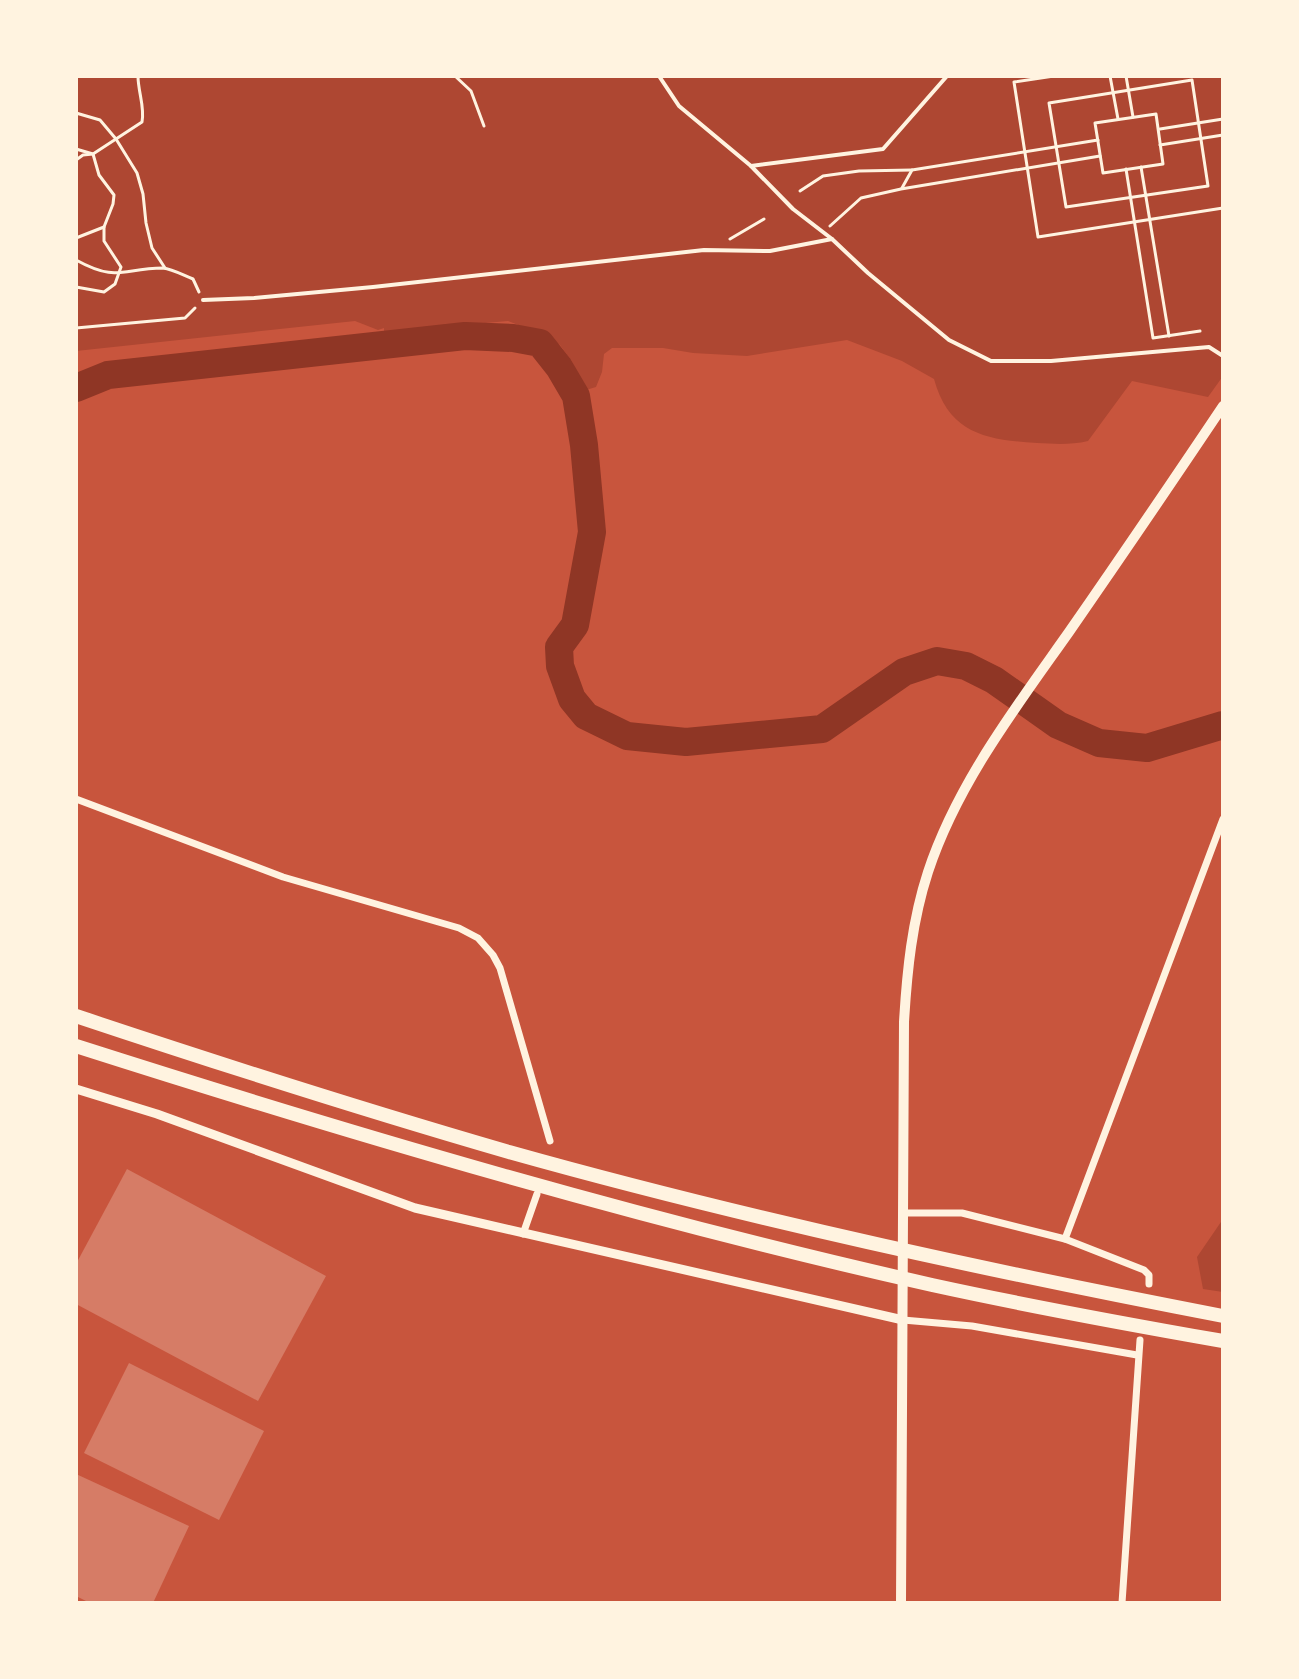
<svg xmlns="http://www.w3.org/2000/svg" width="1299" height="1679" font-family="'Nunito Sans',sans-serif">
<style>
.green{fill:#ae4732}
.lines{fill:none;stroke-linecap:round;stroke-linejoin:round}
.river{stroke:#8f3625;stroke-width:28}
.building{fill:#d67c66}
.path{stroke:#fff3e0;stroke-width:3}
.service{stroke:#fff3e0;stroke-width:4}
.minor{stroke:#fff3e0;stroke-width:7}
.tertiary{stroke:#fff3e0;stroke-width:9}
.secondary{stroke:#fff3e0;stroke-width:10}
.motorway{stroke:#fff3e0;stroke-width:14}
</style>
<rect width="100%" height="100%" fill="#c8553d"/>
<g class="green">
<path d="M 76,76 L 1223,76 L 1223,376 L 1208,397 L 1132,381 L 1088,441 C 1071,445 1055,444 1037,443 C 987,440 949,434 934,379 L 902,361 L 847,340 L 747,356 L 693,353 L 663,348 L 612,348 L 604,354 L 602,372 L 596,387 L 586,390 L 571,360 L 560,345 L 547,336 L 508,321 L 384,332 L 384,328 L 378,330 L 355,321 L 76,351 Z"/>
<path d="M 1223,1219 L 1223,1292 L 1203,1289 L 1197,1257 Z"/>
</g>
<g class="lines">
<path class="river" d="M 76,388 L 108,375 L 465,336 L 513,338 L 540,343 L 559,367 L 576,396 L 584,445 L 592,532 L 575,625 L 559,647 L 560,666 L 572,699 L 586,716 L 627,736 L 686,742 L 822,729 L 904,672 L 937,661 L 966,666 L 994,680 L 1058,725 L 1099,743 L 1147,748 L 1223,725"/>
</g>
<g class="building">
<path d="M 127,1169 L 326,1276 L 258,1401 L 76,1304 L 76,1264 Z"/>
<path d="M 129,1363 L 264,1431 L 219,1520 L 84,1453 Z"/>
<path d="M 76,1474 L 189,1526 L 153,1603 L 90,1603 L 76,1596 Z"/>
</g>
<g class="lines">
<g class="path">
<path d="M 455,76 L 471,91 L 484,126"/>
<path d="M 1054,76 L 1014,82 L 1038,237 L 1223,208"/>
<path d="M 1110,76 L 1118,119"/>
<path d="M 1126,76 L 1133,117"/>
<path d="M 1223,76 L 1223,77"/>
<path d="M 1192,80 L 1208,186 L 1066,207 L 1049,103 Z"/>
<path d="M 76,113 L 100,120 L 116,139 L 137,173 L 143,194 L 146,223 L 152,248 L 165,268"/>
<path d="M 1156,114 L 1163,164 L 1103,173 L 1095,123 Z"/>
<path d="M 1160,129 L 1223,119"/>
<path d="M 1160,145 L 1223,135"/>
<path d="M 76,149 L 93,154 L 99,175 L 114,195 L 113,204 L 104,227 L 104,241 L 121,267 L 115,284 L 104,292 L 76,287"/>
<path d="M 76,160 L 83,155 L 93,154 L 142,122 C 145,107 138,92 138,76"/>
<path d="M 1141,167 L 1169,336"/>
<path d="M 1126,169 L 1153,338 L 1200,331"/>
<path d="M 902,188 L 912,170 L 1098,140"/>
<path d="M 800,191 L 823,176 L 859,171 L 912,170"/>
<path d="M 830,226 L 861,198 L 901,189 L 1100,156"/>
<path d="M 76,238 L 104,227"/>
<path d="M 730,239 L 764,219"/>
<path d="M 76,260 C 118,283 122,268 163,268 C 172,269 183,275 193,279 L 199,292"/>
<path d="M 76,328 L 185,318 L 195,308"/>
</g>
<g class="service">
<path d="M 659,76 L 679,106 L 751,166 L 793,209 L 832,239 L 868,273 L 949,340 L 991,361 L 1051,361 L 1209,347 L 1223,356"/>
<path d="M 751,166 L 883,149 L 947,76"/>
<path d="M 203,300 L 254,298 L 373,287 L 704,250 L 770,251 L 832,239"/>
</g>
<g class="minor">
<path d="M 76,799 L 283,877 L 459,928 L 478,938 L 493,955 L 500,968 L 550,1141"/>
<path d="M 904,1213 L 962,1213 L 1065,1239 L 1144,1270 L 1149,1275 L 1149,1284"/>
<path d="M 523,1234 L 537,1194"/>
<path d="M 1065,1239 L 1223,819"/>
<path d="M 903,1320 L 972,1326 L 1137,1355"/>
<path d="M 1122,1603 L 1140,1340"/>
</g>
<path class="tertiary" d="M 76,1089 L 157,1114 L 415,1208 L 903,1320"/>
<path class="secondary" d="M 901,1603 L 904,1022 C 907,971 912,921 928,872 C 957,784 1016,707 1069,632 C 1121,557 1172,482 1223,406"/>
<g class="motorway">
<path d="M 76,1016 C 220,1064 364,1110 509,1152 C 744,1218 983,1270 1223,1316"/>
<path d="M 76,1046 C 358,1136 643,1220 932,1285 C 1028,1306 1126,1324 1223,1341"/>
</g>
</g>
<rect width="1299" height="1679" fill="none" stroke="#fff3e0" stroke-width="156"/>
</svg>
